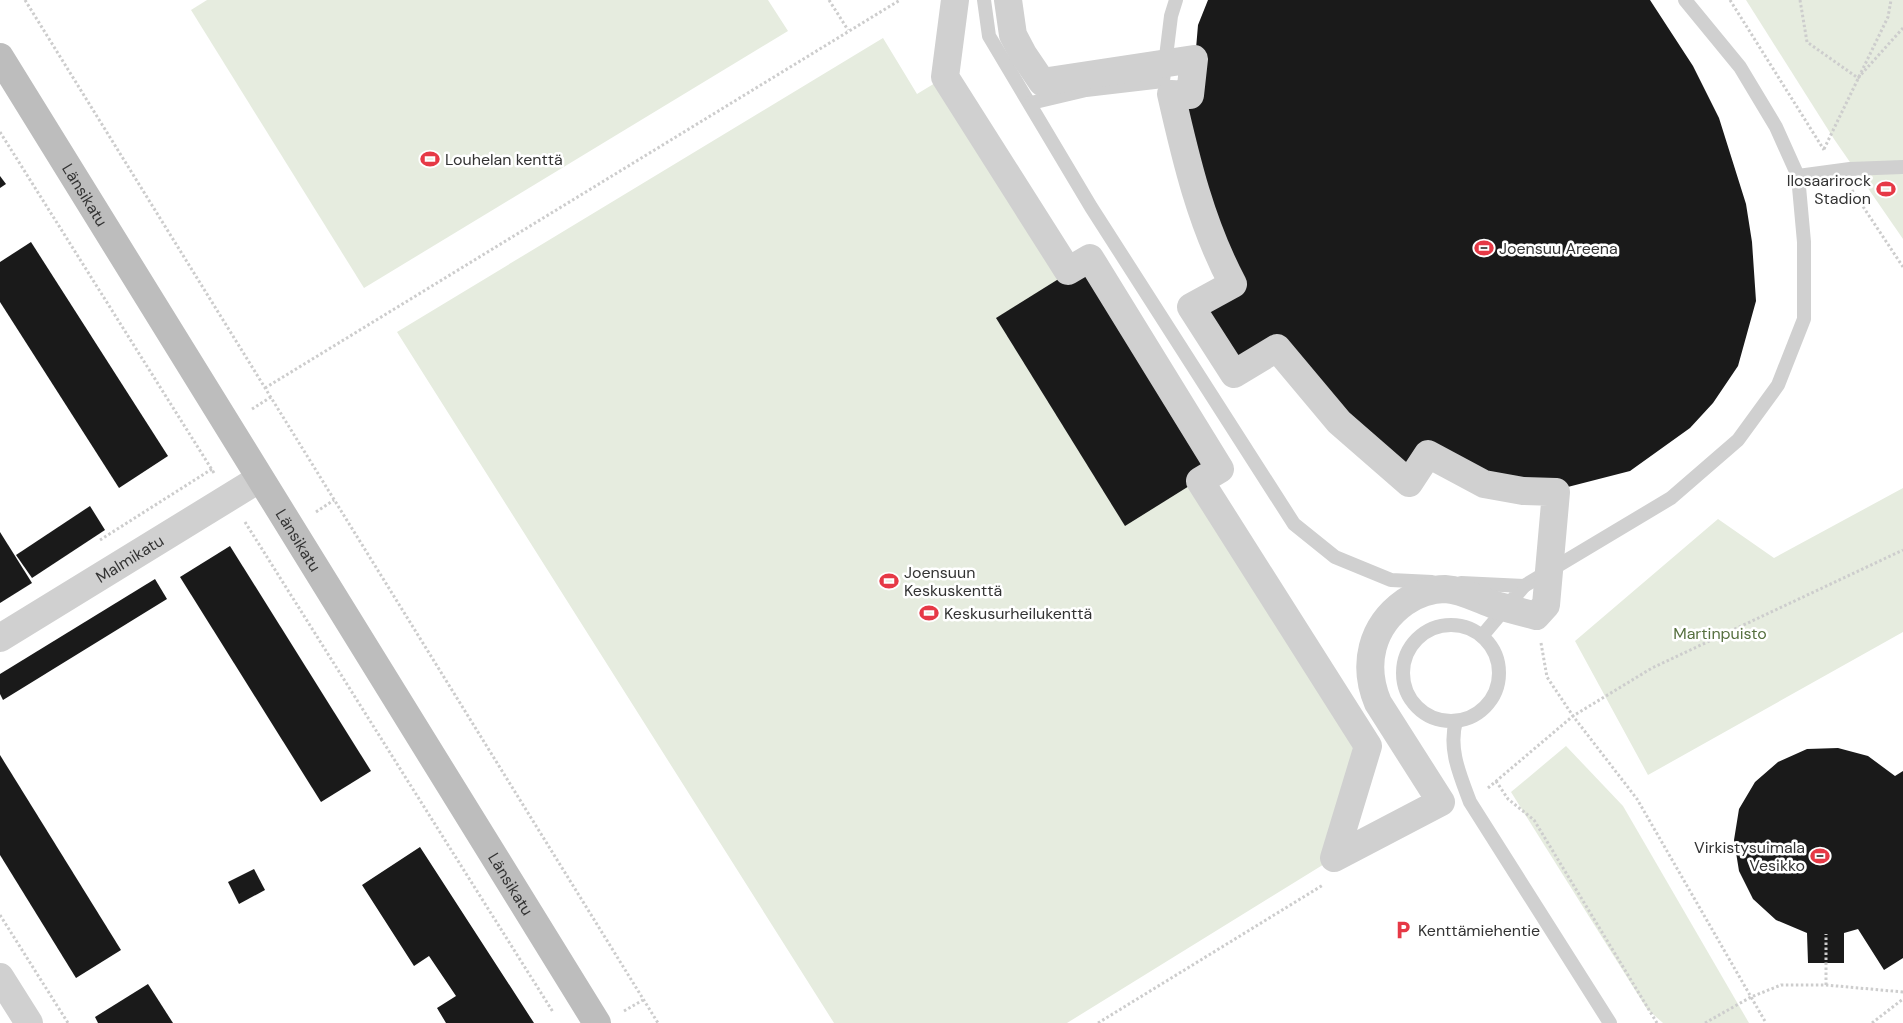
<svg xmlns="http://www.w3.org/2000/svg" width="1903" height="1023" font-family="'DM Sans',sans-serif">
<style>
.green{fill:#e6ecdf}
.building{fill:#1a1a1a}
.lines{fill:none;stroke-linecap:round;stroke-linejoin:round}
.path{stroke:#cdcdcd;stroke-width:3;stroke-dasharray:2.5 2.5;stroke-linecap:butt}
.lane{stroke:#d0d0d0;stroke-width:14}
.street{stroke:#d0d0d0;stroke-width:28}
.secondary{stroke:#bdbdbd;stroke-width:28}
.labels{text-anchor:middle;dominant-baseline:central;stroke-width:5;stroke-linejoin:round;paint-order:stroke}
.poi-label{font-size:16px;fill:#333;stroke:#fff;text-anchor:start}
.street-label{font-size:16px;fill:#333;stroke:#fff}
.park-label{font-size:16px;fill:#56703f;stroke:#fff}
</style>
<rect width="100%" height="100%" fill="#fff"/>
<g class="green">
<path d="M 207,0 L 768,0 L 788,31 L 364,288 L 191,10 Z"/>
<path d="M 1746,0 L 1903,0 L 1903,239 L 1834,139 Z"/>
<path d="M 883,38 L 917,94 L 945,77 L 1368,746 L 1334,858 L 1067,1023 L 834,1023 L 397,332 Z"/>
<path d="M 1903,488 L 1903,632 L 1648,775 L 1575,641 L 1718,519 L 1774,558 Z"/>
<path d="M 1566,746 L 1623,806 L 1749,1023 L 1663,1023 L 1647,1009 L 1511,792 Z"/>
</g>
<g class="building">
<path d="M 1208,0 L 1650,0 L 1693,66 L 1719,118 L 1746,204 L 1752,242 L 1756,301 L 1738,366 L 1713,403 L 1690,428 L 1630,471 L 1556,490 L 1523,489 L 1427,453 L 1409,480 L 1277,346 L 1235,372 L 1193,307 L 1234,284 L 1173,95 L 1192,96 L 1198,25 Z"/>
<path d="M 0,176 L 6,184 L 0,188 Z"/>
<path d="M 31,242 L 168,456 L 119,488 L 0,302 L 0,262 Z"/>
<path d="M 1089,260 L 1218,468 L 1125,526 L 996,318 Z"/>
<path d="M 90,506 L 105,530 L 32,578 L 16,555 Z"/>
<path d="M 0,532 L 32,583 L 0,603 Z"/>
<path d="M 230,546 L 371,771 L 321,802 L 180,577 Z"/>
<path d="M 155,579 L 167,599 L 3,700 L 0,694 L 0,674 Z"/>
<path d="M 1838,748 L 1868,756 L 1895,776 L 1903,771 L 1903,958 L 1884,970 L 1858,929 L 1844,933 L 1844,963 L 1808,963 L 1807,933 L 1776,920 L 1753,899 L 1739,871 L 1734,840 L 1739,809 L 1755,782 L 1778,762 L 1807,749 Z"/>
<path d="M 0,755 L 121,950 L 76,978 L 0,855 Z"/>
<path d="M 420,847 L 534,1023 L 446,1023 L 437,1008 L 456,996 L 429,956 L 414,966 L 362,885 Z"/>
<path d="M 254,869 L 265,890 L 239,904 L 228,882 Z"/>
<path d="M 148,984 L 173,1023 L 98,1023 L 95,1017 Z"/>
</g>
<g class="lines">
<g class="path">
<path d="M 25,0 L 658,1023"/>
<path d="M 829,0 L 848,30"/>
<path d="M 1730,0 L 1824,150"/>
<path d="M 1800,0 L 1807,42 L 1858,78 L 1903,28"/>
<path d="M 0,132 L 214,473"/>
<path d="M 1824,149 L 1888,17 L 1891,0"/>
<path d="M 1852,190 L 1903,267"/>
<path d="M 265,388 L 900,0"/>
<path d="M 252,409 L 271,397"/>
<path d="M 316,512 L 334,500"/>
<path d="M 245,522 L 553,1012"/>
<path d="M 100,540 L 212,469"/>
<path d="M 1541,643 L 1547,677 L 1573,716 L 1637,799 L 1766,1023"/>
<path d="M 1496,781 L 1508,799 L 1534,820 L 1657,1023"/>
<path d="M 1488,788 L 1573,716 L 1652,668 L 1903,550"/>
<path d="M 0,915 L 68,1023"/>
<path d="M 1826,985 L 1826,934"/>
<path d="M 624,1011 L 643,1000"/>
<path d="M 1098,1023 L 1323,885"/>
<path d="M 1705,1023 L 1751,997 L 1781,985 L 1826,985 L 1903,992"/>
<path d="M 1872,1023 L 1903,999"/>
</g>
<g class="lane">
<path d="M 984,0 L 989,36 L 1091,207 L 1294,524 L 1335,557 L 1391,580 L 1432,582"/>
<path d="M 1031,103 L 1086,90 L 1163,81 L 1171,16 L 1176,0"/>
<path d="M 1798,176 L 1850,169 L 1903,167"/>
<path d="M 1461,583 L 1524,586 L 1482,636"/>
<path d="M 1524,586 L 1671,498 L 1738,440 L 1778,385 L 1804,319 L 1804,242 L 1798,176 L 1776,127 L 1740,67 L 1685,0"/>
<circle cx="1451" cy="673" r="48"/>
<path d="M 1456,721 C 1448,749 1460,775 1470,802 L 1610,1023"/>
</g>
<g class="street">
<path d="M 955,0 L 945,77 L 1068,271 L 1090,258 L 1220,469 L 1200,481 L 1368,746 L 1334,858 L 1441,802 L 1378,703 C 1362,665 1371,626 1405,602 C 1417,594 1430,589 1445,589 C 1462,590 1475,598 1492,604 C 1506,608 1521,612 1536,616 L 1546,605 L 1556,492 L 1523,491 L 1484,484 L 1428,454 L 1409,483 L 1339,422 L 1277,348 L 1234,374 L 1191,307 L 1233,284 C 1201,224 1186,160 1171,94 L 1190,95 L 1194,59 L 1042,82 L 1023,54 L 1013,35 L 1008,0"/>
<path id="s1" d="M 0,638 L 259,479"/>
<path d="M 0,977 L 29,1023"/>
</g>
<path class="secondary" id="s2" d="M 0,57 L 597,1023"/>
</g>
<defs>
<g id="stadium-bare" transform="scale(1.5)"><path d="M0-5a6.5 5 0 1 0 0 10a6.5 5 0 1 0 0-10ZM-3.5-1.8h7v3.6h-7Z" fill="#e63946" stroke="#fff" stroke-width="2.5" paint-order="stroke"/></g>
<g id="parking-bare" transform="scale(1.5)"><path d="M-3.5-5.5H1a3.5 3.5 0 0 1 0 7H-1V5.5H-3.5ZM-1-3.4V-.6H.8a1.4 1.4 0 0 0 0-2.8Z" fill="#e63946" stroke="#fff" stroke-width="2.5" paint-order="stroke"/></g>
</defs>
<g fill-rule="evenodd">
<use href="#stadium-bare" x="430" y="159"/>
<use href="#stadium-bare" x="1886" y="189"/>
<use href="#stadium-bare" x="1484" y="248"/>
<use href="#stadium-bare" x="889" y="581"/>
<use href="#stadium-bare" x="929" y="613"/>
<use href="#stadium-bare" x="1820" y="856"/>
<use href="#parking-bare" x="1403" y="930"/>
</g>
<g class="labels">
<g class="poi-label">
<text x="445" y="159">Louhelan kenttä</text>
<text x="1871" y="180" text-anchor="end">Ilosaarirock<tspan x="1871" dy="18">Stadion</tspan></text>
<text x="1499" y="248">Joensuu Areena</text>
<text x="904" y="572">Joensuun<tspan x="904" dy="18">Keskuskenttä</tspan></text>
<text x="944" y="613">Keskusurheilukenttä</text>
<text x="1805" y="847" text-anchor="end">Virkistysuimala<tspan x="1805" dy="18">Vesikko</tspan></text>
<text x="1418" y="930">Kenttämiehentie</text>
</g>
<g class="street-label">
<text stroke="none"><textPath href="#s2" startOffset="162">Länsikatu</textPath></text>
<text stroke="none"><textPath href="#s2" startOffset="568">Länsikatu</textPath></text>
<text stroke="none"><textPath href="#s1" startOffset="152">Malmikatu</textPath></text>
<text stroke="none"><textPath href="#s2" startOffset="972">Länsikatu</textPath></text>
</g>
<g class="park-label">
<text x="1720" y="633">Martinpuisto</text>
</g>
</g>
</svg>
